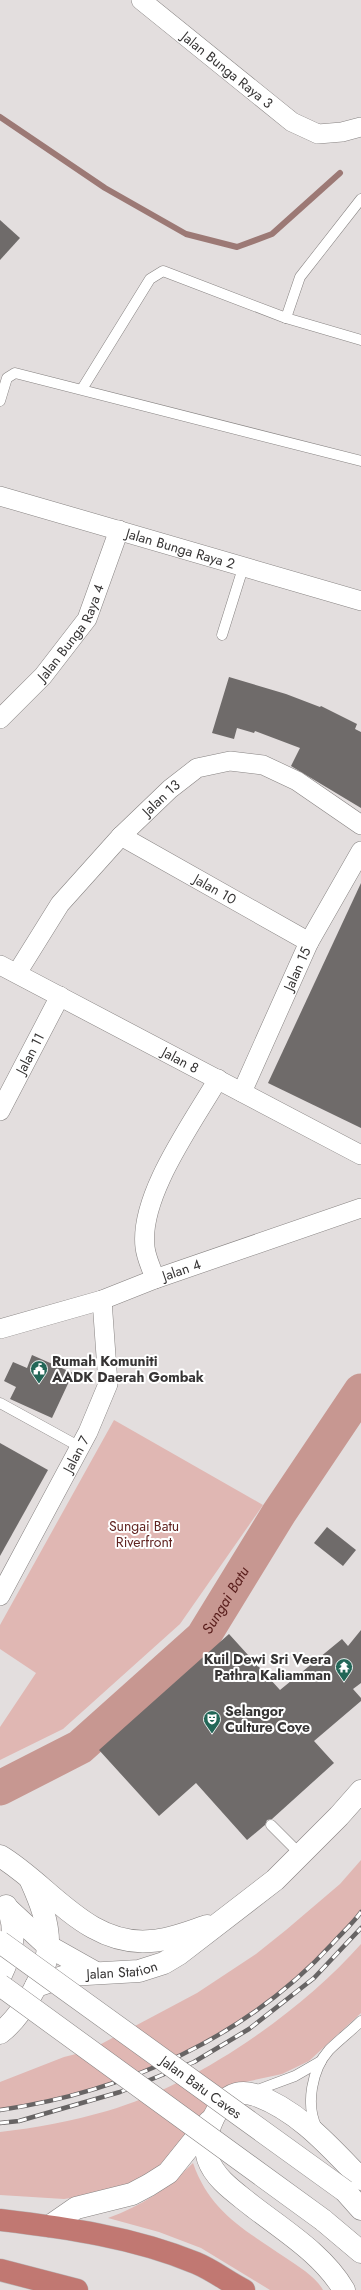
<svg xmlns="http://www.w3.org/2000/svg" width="361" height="2290" font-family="Jost,sans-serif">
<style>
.green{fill:#e0b7b3}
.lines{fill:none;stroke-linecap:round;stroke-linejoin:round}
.stream{stroke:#9c7975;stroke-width:6}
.river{stroke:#c79791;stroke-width:35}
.building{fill:#6f6b6a}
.lane-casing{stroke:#878382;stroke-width:11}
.street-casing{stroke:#878382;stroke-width:20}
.secondary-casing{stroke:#878382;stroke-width:23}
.highway-casing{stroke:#bbbaba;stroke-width:23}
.lane{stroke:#fff;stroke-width:10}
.street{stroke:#fff;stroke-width:19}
.secondary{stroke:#fff;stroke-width:22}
.highway{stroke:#c17872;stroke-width:22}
.rail-casing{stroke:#676464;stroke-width:4.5}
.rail{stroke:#fff;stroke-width:3;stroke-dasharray:9;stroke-linecap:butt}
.secondary-bridge-casing{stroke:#878382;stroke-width:23;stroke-linecap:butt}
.secondary-bridge{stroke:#fff;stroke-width:22}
.labels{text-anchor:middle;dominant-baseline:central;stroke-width:4;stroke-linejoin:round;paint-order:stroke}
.street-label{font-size:14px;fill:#363434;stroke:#fff}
.poi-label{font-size:14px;font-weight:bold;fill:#363434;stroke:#fff;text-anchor:start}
.park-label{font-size:14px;fill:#602320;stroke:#fff}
.water-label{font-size:15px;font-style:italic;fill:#571b19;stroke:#fff}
</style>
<rect width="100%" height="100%" fill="#e3dede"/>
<g class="green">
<path d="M 114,1420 L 263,1505 L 180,1624 L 63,1729 L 0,1760 L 0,1727 L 36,1673 L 0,1649 L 0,1625 Z"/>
<path d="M 361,1860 L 361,1909 C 276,2020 137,2090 0,2109 L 0,2082 L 64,2057 L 88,2051 L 197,1993 L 256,1954 L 286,1930 L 340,1884 Z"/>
<path d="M 361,1944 L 361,2013 L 309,2061 L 282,2074 L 236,2084 L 164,2163 L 132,2184 L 107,2193 L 64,2199 L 0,2195 L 0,2132 C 36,2128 72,2121 107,2111 C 196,2085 300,2013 361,1944 Z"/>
<path d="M 193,2163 C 210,2212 245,2230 286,2258 C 298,2266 316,2277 323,2290 L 270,2290 L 201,2248 L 159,2232 L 108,2218 C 142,2206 168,2188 193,2163 Z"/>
</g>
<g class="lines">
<path class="stream" d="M 0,117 L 105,188 L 186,234 L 237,247 L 272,234 L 340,173"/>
<path class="river" id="s1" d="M 0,1788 L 80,1747 L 203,1637 L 279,1513 L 361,1391"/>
</g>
<g class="building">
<path d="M 0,220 L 20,238 L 0,260 Z"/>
<path d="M 229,677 L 286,694 L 320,707 L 321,706 L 357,724 L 355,729 L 361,732 L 361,808 L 291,766 L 300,748 L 255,731 L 254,733 L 237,728 L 234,739 L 212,733 Z"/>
<path d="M 361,883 L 361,1128 L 268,1083 Z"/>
<path d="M 32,1355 L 73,1373 L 52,1418 L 10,1399 L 16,1387 L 4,1381 L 13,1362 L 27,1368 Z"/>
<path d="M 0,1443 L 48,1470 L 0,1556 Z"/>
<path d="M 327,1527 L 356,1550 L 343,1566 L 314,1543 Z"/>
<path d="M 361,1630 L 361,1683 L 353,1689 L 361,1698 L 361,1701 L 314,1741 L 334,1763 L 272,1819 L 267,1820 L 265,1825 L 247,1840 L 196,1783 L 159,1816 L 99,1750 L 229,1634 L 280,1690 L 342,1639 L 348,1646 Z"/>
</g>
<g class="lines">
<g class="lane-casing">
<g id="lane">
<path d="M 286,318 L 300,277 L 361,199"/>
<path d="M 82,389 L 150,279 L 163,271 L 286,318 L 361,340"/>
<path d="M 0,401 L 7,378 L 15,373 L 361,461"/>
<path d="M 222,635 L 243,568"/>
<path d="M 0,1403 L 80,1447"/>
<path d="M 271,1825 L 301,1855"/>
<path d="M 252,2092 L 295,2076 L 321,2061"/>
<path d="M 317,2128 C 305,2105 312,2069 329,2050 C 339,2040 351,2031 361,2021"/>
</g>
</g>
<g class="street-casing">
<g id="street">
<path id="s2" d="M 141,0 L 292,122 L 318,134 L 342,132 L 361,127"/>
<path id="s3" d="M 0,496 L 361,601"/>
<path id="s4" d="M 0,719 L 43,676 L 87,619 L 119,530"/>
<path id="s5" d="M 121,836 L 309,942"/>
<path id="s6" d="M 0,965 L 361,1155"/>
<path id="s7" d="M 17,973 L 60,904 L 121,836 L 170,789 L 197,768 L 230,761 L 263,765 L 297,781 L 361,825"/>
<path id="s8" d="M 242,1092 L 309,942 L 361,851"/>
<path id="s9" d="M 0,1111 L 60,996"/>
<path d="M 155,1279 C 152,1269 146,1258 145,1247 C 139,1196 192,1124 218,1079"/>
<path id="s10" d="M 0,1329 L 102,1300 L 155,1279 L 361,1208"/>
<path id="s11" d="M 0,1596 L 88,1432 L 108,1384 L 102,1300"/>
</g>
</g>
<g class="secondary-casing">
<g id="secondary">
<path d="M 0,1856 C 49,1885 87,1947 151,1941 C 170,1940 189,1932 207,1926"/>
<path d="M 8,1909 L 48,1946 L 96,1973"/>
<path d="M 0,1977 C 10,1956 20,1928 6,1906"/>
<path id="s12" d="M 36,1986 L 69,1975 L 139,1971 L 164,1963 L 179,1954 L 275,1880 L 339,1816 L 361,1791"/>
<path d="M 0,2033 C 22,2016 47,1974 48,1946 C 49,1923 40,1901 31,1881"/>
<path d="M 345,2191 L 361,2209"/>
<path d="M 323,2220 L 361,2252"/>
<path d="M 50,2226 L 76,2208 L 132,2194 L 149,2185 L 168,2173 L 209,2122"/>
<path d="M 344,2290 C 323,2254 283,2230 251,2205 C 235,2192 215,2179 208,2159 C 202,2141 211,2119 221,2105 C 230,2093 242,2091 255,2095 C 298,2110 330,2147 361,2179"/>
</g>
</g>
<g class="highway-casing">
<g id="highway">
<path d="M 0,2220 C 67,2228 133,2237 196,2263 C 213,2270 228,2282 244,2290"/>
<path d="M 0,2270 L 77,2290"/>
</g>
</g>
<use href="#lane" class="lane"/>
<use href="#street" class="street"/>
<use href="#secondary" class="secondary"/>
<use href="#highway" class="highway"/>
<g class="rail-casing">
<g id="rail">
<path d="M 0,2110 C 125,2092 247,2037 333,1943 C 342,1933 353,1923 361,1912"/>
<path d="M 0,2123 L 19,2121 L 120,2092 L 194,2062 L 249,2029 L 314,1978 L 361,1928"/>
</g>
</g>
<use href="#rail" class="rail"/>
<g class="secondary-bridge-casing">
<g id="secondary-bridge">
<path id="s13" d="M 0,1942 L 345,2191"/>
<path d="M 0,1985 L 323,2220"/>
</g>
</g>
<use href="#secondary-bridge" class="secondary-bridge"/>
</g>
<defs>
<g id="civic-pin" transform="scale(0.9)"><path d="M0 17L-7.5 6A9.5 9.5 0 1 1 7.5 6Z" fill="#226657" stroke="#fff"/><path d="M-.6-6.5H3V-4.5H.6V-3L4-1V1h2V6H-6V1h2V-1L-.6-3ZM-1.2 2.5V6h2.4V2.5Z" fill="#fff"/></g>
<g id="temple-pin" transform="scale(0.9)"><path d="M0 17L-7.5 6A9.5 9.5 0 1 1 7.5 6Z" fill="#226657" stroke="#fff"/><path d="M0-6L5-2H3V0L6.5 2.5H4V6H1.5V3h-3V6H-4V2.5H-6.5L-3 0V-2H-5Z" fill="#fff"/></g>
<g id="theatre-pin" transform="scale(0.9)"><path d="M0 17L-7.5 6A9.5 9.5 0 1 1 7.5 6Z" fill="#226657" stroke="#fff"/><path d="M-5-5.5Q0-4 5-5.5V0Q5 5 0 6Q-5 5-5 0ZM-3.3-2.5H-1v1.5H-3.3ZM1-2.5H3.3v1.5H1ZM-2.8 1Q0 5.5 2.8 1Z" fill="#fff"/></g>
</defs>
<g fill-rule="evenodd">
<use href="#civic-pin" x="39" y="1369"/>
<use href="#temple-pin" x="344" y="1667"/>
<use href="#theatre-pin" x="212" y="1719"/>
</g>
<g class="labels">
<g class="street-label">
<text stroke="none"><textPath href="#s2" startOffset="111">Jalan Bunga Raya 3</textPath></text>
<text stroke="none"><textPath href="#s3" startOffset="188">Jalan Bunga Raya 2</textPath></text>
<text stroke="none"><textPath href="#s4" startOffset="113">Jalan Bunga Raya 4</textPath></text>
<text stroke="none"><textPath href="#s7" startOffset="228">Jalan 13</textPath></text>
<text stroke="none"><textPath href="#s5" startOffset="108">Jalan 10</textPath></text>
<text stroke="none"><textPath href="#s8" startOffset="135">Jalan 15</textPath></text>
<text stroke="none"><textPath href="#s9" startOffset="65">Jalan 11</textPath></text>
<text stroke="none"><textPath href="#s6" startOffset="204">Jalan 8</textPath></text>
<text stroke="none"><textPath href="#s10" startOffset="191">Jalan 4</textPath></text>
<text stroke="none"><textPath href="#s11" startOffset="161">Jalan 7</textPath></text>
<text stroke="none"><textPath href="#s12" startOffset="88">Jalan Station</textPath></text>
<text stroke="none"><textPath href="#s13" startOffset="248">Jalan Batu Caves</textPath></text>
</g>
<g class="poi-label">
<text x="52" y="1361">Rumah Komuniti<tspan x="52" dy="16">AADK Daerah Gombak</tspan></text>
<text x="331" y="1659" text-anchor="end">Kuil Dewi Sri Veera<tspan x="331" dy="16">Pathra Kaliamman</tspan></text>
<text x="225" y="1711">Selangor<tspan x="225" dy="16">Culture Cove</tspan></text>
</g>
<g class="park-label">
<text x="144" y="1526">Sungai Batu<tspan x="144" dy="16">Riverfront</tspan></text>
</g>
<g class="water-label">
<text stroke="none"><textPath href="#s1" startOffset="298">Sungai Batu</textPath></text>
</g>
</g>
</svg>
